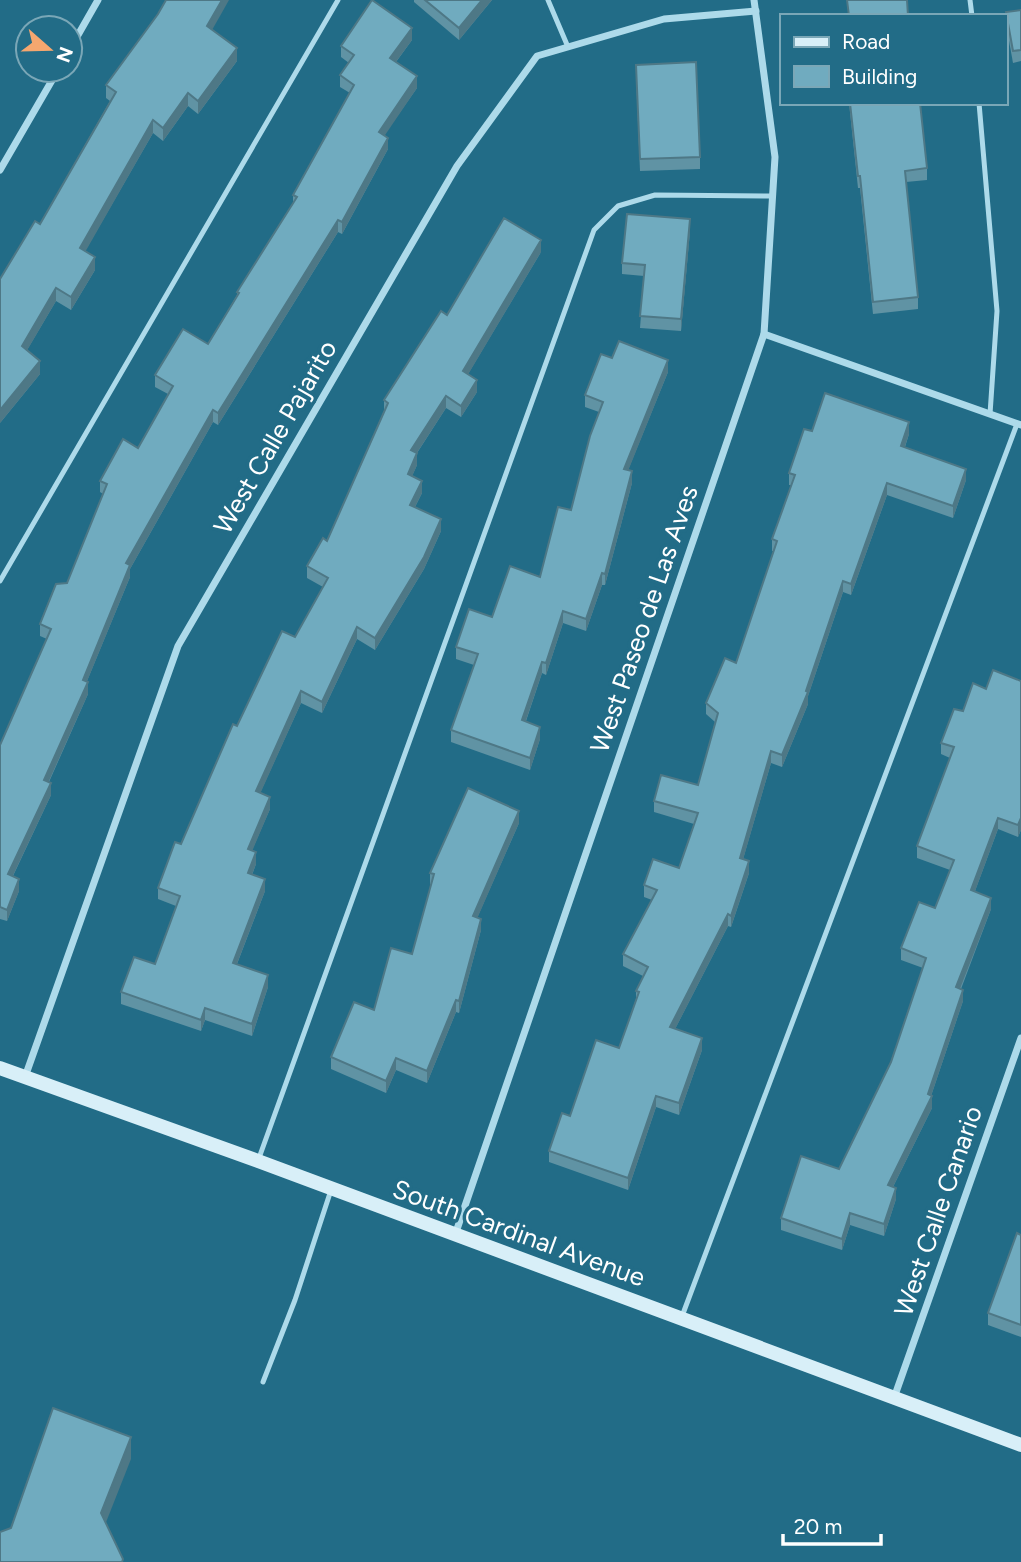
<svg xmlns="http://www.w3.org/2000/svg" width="1021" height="1562" font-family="Figtree,sans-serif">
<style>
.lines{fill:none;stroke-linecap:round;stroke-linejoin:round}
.service{stroke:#addaea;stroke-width:5}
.minor{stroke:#addaea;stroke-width:7}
.secondary{stroke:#d8eff8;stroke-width:14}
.wall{fill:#6093a4}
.shaded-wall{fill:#4e7886}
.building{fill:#70abbf;stroke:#4e7886;stroke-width:2}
.labels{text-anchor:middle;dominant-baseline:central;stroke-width:7;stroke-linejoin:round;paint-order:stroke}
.street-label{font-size:26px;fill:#fff;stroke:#226c87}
</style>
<rect width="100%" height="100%" fill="#226c87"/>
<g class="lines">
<g class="service">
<path d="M 548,0 L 568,47"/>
<path d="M 970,0 L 972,16"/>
<path d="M 979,103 L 997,311 L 990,414"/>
<path d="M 0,581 L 338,0"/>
<path d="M 259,1158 L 594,230 L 618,206 L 655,195 L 772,196"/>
<path d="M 681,1319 L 1017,424"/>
<path d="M 263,1382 L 295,1300 L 331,1190"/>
</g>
<g class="minor">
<path d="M 70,49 L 98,0"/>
<path d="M 0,170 L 58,70"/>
<path d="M 764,334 L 1021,425"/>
<path d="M 25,1077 L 178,646 L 457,166 L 537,56 L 664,19 L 756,11"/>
<path d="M 455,1235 L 764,334 L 775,157 L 754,0"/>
<path d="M 894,1398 L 1021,1038"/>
</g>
<path class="secondary" d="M 0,1068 L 258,1161 L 1021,1445"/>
</g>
<g class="wall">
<path d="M 414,0 L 492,0 L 459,40 L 414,2 Z"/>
<path d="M 1021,10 L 1021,61 L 1013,63 L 1006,24 L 1006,12 Z"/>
<path d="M 212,30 L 237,61 L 198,114 L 188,106 L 163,141 L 153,133 L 85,251 L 95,270 L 71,310 L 56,301 L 27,350 L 40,374 L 0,423 L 40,224 L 110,101 L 106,98 L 106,85 Z"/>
<path d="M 412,40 L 396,62 L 417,88 L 384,135 L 388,149 L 342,234 L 338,232 L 218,425 L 213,422 L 130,569 L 130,577 L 87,681 L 88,694 L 49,782 L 51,795 L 13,876 L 19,891 L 7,921 L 0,919 L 0,745 L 47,639 L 40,636 L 40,624 L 67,583 L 103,494 L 100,492 L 100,481 L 138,448 L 168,394 L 155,387 L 155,375 L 208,344 L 237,295 L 237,292 L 293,204 L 293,195 L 350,93 L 340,87 L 340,75 L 349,63 L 341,57 L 341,46 Z"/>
<path d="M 636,77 L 700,157 L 700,169 L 640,171 Z"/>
<path d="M 849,103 L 899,103 L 927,168 L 927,180 L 906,182 L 918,297 L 918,309 L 873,314 L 860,188 L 858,188 Z"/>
<path d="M 690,231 L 681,331 L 640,328 L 644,276 L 622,274 L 622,263 Z"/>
<path d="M 541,252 L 468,374 L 477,392 L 461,417 L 446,408 L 417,453 L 417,465 L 412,476 L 422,493 L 415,507 L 441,531 L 424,569 L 375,650 L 357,639 L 322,713 L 301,703 L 260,793 L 270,809 L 252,850 L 256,864 L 252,875 L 265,891 L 237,964 L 268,987 L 252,1036 L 205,1020 L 201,1031 L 121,1004 L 121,992 L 155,964 L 176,906 L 158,899 L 158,888 L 181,844 L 237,726 L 295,637 L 323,587 L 307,578 L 307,566 L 327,541 L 384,411 L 384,400 L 447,315 Z"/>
<path d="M 612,358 L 668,372 L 628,470 L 632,483 L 605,585 L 602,585 L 586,631 L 563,623 L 546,675 L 542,673 L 526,721 L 540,739 L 530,770 L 451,742 L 451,730 L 474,665 L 456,659 L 456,647 L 540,577 L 571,510 L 599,412 L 585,407 L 585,395 Z"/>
<path d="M 812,431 L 909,434 L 905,447 L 966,480 L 953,518 L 887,495 L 851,595 L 843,592 L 808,696 L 808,704 L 782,767 L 771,763 L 743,859 L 749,873 L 731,927 L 728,926 L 675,1029 L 702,1050 L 679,1115 L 656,1107 L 628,1190 L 549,1162 L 549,1151 L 570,1116 L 619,1048 L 636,999 L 636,991 L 643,976 L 623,966 L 623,954 L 652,900 L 644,897 L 644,885 L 679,868 L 694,824 L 654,812 L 654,801 L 698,785 L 715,722 L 706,714 L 706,703 L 736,663 L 774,551 L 772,551 L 772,539 L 791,485 L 789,485 L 789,473 Z"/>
<path d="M 1021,681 L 1021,830 L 1018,837 L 998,829 L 975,891 L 991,909 L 961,989 L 963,1001 L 931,1096 L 932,1108 L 893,1187 L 896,1199 L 884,1236 L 850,1225 L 842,1250 L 781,1230 L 781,1218 L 839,1169 L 891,1062 L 923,968 L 901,960 L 901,948 L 935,908 L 950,870 L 917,858 L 917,846 L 950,758 L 941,754 L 941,743 L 963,711 L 986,689 Z"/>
<path d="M 519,823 L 477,918 L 481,930 L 459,1013 L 456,1012 L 427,1083 L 396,1070 L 386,1093 L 331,1069 L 331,1057 L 374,1010 L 412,954 L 431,885 L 430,884 L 430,873 Z"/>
<path d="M 1021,1235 L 1021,1337 L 988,1325 L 988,1313 Z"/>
</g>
<g class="shaded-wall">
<path d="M 222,0 L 229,0 L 207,39 L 207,26 Z"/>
<path d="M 482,0 L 492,0 L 459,40 L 459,28 Z"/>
<path d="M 412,28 L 412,40 L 390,70 L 390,58 Z"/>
<path d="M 237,48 L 237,61 L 198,114 L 198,101 Z"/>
<path d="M 417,76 L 417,88 L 379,144 L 379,132 Z"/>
<path d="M 188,93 L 188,106 L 163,141 L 163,128 Z"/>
<path d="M 153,120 L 153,133 L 80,261 L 80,248 Z"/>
<path d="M 388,138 L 388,149 L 342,234 L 342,222 Z"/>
<path d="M 690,219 L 690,231 L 681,331 L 681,319 Z"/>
<path d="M 338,220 L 338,232 L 218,425 L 218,413 Z"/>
<path d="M 541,240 L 541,252 L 463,383 L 463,371 Z"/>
<path d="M 95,257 L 95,270 L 71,310 L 71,297 Z"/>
<path d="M 56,288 L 56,301 L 22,359 L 22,346 Z"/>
<path d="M 668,360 L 668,372 L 624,481 L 624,469 Z"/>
<path d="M 40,361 L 40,374 L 0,423 L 0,410 Z"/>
<path d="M 477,380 L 477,392 L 461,417 L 461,406 Z"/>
<path d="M 446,396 L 446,408 L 411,462 L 411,450 Z"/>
<path d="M 213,410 L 213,422 L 130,569 L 130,577 L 83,691 L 83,680 L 126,563 Z"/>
<path d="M 909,422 L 909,434 L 901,458 L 901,446 Z"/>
<path d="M 417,453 L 417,465 L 408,486 L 408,474 Z"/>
<path d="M 966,469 L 966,480 L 953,518 L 953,506 Z"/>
<path d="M 632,471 L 632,483 L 605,585 L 605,574 Z"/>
<path d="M 422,481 L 422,493 L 410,517 L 410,505 Z"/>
<path d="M 887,483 L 887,495 L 851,595 L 851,584 Z"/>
<path d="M 441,519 L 441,531 L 424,569 L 375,650 L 375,638 Z"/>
<path d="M 602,573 L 602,585 L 586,631 L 586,619 Z"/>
<path d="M 843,581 L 843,592 L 808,696 L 808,704 L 782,767 L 782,755 L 806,691 Z"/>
<path d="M 563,611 L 563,623 L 546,675 L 546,663 Z"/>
<path d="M 357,627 L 357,639 L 322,713 L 322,702 Z"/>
<path d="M 542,662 L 542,673 L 522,732 L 522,720 Z"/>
<path d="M 88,682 L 88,694 L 44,792 L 44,780 Z"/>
<path d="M 301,691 L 301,703 L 256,803 L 256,791 Z"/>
<path d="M 540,727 L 540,739 L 530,770 L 530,758 Z"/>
<path d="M 771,751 L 771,763 L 740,870 L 740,858 Z"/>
<path d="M 51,783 L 51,795 L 8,886 L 8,874 Z"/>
<path d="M 270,797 L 270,809 L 248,861 L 248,849 Z"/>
<path d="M 519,811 L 519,823 L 473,928 L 473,916 Z"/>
<path d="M 998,818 L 998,829 L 971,902 L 971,890 Z"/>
<path d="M 1021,818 L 1021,830 L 1018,837 L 1018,825 Z"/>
<path d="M 256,852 L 256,864 L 248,885 L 248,873 Z"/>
<path d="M 749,861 L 749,873 L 731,927 L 731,916 Z"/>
<path d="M 19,879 L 19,891 L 7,921 L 7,910 Z"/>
<path d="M 265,879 L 265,891 L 233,974 L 233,963 Z"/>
<path d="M 991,898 L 991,909 L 956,999 L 956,987 Z"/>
<path d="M 728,914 L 728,926 L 670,1039 L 670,1027 Z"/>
<path d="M 481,919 L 481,930 L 459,1013 L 459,1001 Z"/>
<path d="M 268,975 L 268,987 L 252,1036 L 252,1024 Z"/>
<path d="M 963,990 L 963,1001 L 930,1099 L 932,1096 L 932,1108 L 888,1197 L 888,1185 L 928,1094 Z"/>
<path d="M 456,1000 L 456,1012 L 427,1083 L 427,1071 Z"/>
<path d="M 205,1008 L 205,1020 L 201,1031 L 201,1020 Z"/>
<path d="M 702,1038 L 702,1050 L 679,1115 L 679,1103 Z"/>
<path d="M 396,1058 L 396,1070 L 386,1093 L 386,1081 Z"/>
<path d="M 656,1096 L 656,1107 L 628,1190 L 628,1178 Z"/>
<path d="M 896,1188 L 896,1199 L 884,1236 L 884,1224 Z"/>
<path d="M 850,1213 L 850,1225 L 842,1250 L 842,1239 Z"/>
<path d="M 131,1437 L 131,1459 L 101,1535 L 101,1513 Z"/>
</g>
<g class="building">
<path d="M 166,0 L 222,0 L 207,26 L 237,48 L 198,101 L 188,93 L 163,128 L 153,120 L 80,248 L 95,257 L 71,297 L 56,288 L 22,346 L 40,361 L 0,410 L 0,279 L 35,221 L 40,224 L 116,92 L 106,85 L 158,14 Z"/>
<path d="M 372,0 L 412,28 L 390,58 L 417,76 L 379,132 L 388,138 L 342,222 L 338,220 L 218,413 L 213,410 L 126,563 L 130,565 L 83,680 L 88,682 L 44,780 L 51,783 L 8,874 L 19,879 L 7,910 L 0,907 L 0,745 L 51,629 L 40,624 L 56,584 L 67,583 L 107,484 L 100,481 L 123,439 L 138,448 L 173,386 L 155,375 L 183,329 L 208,344 L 239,293 L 237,292 L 297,197 L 293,195 L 354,85 L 340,75 L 354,55 L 341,46 Z"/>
<path d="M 425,0 L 482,0 L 459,28 Z"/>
<path d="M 847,0 L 907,0 L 908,16 L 849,16 Z"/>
<path d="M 1021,10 L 1021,50 L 1013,51 L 1006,12 Z"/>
<path d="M 696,62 L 700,157 L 640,159 L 636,65 Z"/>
<path d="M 850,103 L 899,103 L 900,105 L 920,103 L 927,168 L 905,171 L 918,297 L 873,302 L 860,176 L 858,176 Z"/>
<path d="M 627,214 L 690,219 L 681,319 L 640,316 L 645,265 L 622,263 Z"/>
<path d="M 504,218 L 541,240 L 463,371 L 477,380 L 461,406 L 446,396 L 411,450 L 417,453 L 408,474 L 422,481 L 410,505 L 441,519 L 424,557 L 375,638 L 357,627 L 322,702 L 301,691 L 256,791 L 270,797 L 248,849 L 256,852 L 248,873 L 265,879 L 233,963 L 268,975 L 252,1024 L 205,1008 L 201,1020 L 121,992 L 134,957 L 155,964 L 180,896 L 158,888 L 175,842 L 181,844 L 233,724 L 237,726 L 282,631 L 295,637 L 328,578 L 307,566 L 323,538 L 327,541 L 388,403 L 384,400 L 441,311 L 447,315 Z"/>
<path d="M 619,341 L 668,360 L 624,469 L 632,471 L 605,574 L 602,573 L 586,619 L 563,611 L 546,663 L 542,662 L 522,720 L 540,727 L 530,758 L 451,730 L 478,654 L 456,647 L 469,609 L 492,617 L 510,566 L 540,577 L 558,507 L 571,510 L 590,436 L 603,402 L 585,395 L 601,354 L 612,358 Z"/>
<path d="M 825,393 L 909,422 L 901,446 L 966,469 L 953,506 L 887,483 L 851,584 L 843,581 L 806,691 L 808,692 L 782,755 L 771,751 L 740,858 L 749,861 L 731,916 L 728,914 L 670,1027 L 702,1038 L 679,1103 L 656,1096 L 628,1178 L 549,1151 L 562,1113 L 570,1116 L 596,1040 L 619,1048 L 639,992 L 636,991 L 648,967 L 623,954 L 657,890 L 644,885 L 653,859 L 679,868 L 698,813 L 654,801 L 661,775 L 698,785 L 718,713 L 706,703 L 725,658 L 736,663 L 777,541 L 772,539 L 795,475 L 789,473 L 804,429 L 812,431 Z"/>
<path d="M 993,670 L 1021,681 L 1021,818 L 1018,825 L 998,818 L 971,890 L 991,898 L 956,987 L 963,990 L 928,1094 L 932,1096 L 888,1185 L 896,1188 L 884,1224 L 850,1213 L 842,1239 L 781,1218 L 801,1156 L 839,1169 L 891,1062 L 926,958 L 901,948 L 919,902 L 935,908 L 954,860 L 917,846 L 954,747 L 941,743 L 954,709 L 963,711 L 973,683 L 986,689 Z"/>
<path d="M 468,788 L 519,811 L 473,916 L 481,919 L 459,1001 L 456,1000 L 427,1071 L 396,1058 L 386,1081 L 331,1057 L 354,1002 L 374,1010 L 391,948 L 412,954 L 434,874 L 430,873 Z"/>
<path d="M 1017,1233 L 1021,1235 L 1021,1325 L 988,1313 Z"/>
<path d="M 53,1408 L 131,1437 L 101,1513 L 123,1559 L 122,1562 L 0,1562 L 0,1532 L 11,1528 Z"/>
</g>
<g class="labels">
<g class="street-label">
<text transform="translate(275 437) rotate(-60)">West Calle Pajarito</text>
<text transform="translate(644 619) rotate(-71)">West Paseo de Las Aves</text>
<text transform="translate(938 1211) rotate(-71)">West Calle Canario</text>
<text transform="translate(519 1233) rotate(20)">South Cardinal Avenue</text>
</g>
</g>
<rect x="780" y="14" width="228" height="91" fill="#226c87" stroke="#7aa7b7" stroke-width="2"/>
<rect x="794" y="37" width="35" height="10" fill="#d8eff8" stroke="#7aa7b7" stroke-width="2"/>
<text x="842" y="49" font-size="21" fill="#ffffff">Road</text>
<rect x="794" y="66" width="35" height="21" fill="#70abbf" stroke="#7aa7b7" stroke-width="2"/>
<text x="842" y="84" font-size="21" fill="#ffffff">Building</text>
<g transform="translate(49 49) rotate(110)"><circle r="33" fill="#226c87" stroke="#7aa7b7" stroke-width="2"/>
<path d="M0-5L12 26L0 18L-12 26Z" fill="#f5a76f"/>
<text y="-10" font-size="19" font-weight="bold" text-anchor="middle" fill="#ffffff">N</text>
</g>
<path d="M783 1534v10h98v-10" fill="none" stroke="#ffffff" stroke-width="3.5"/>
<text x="794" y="1534" font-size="21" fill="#ffffff" stroke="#226c87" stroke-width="5" paint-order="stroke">20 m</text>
</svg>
